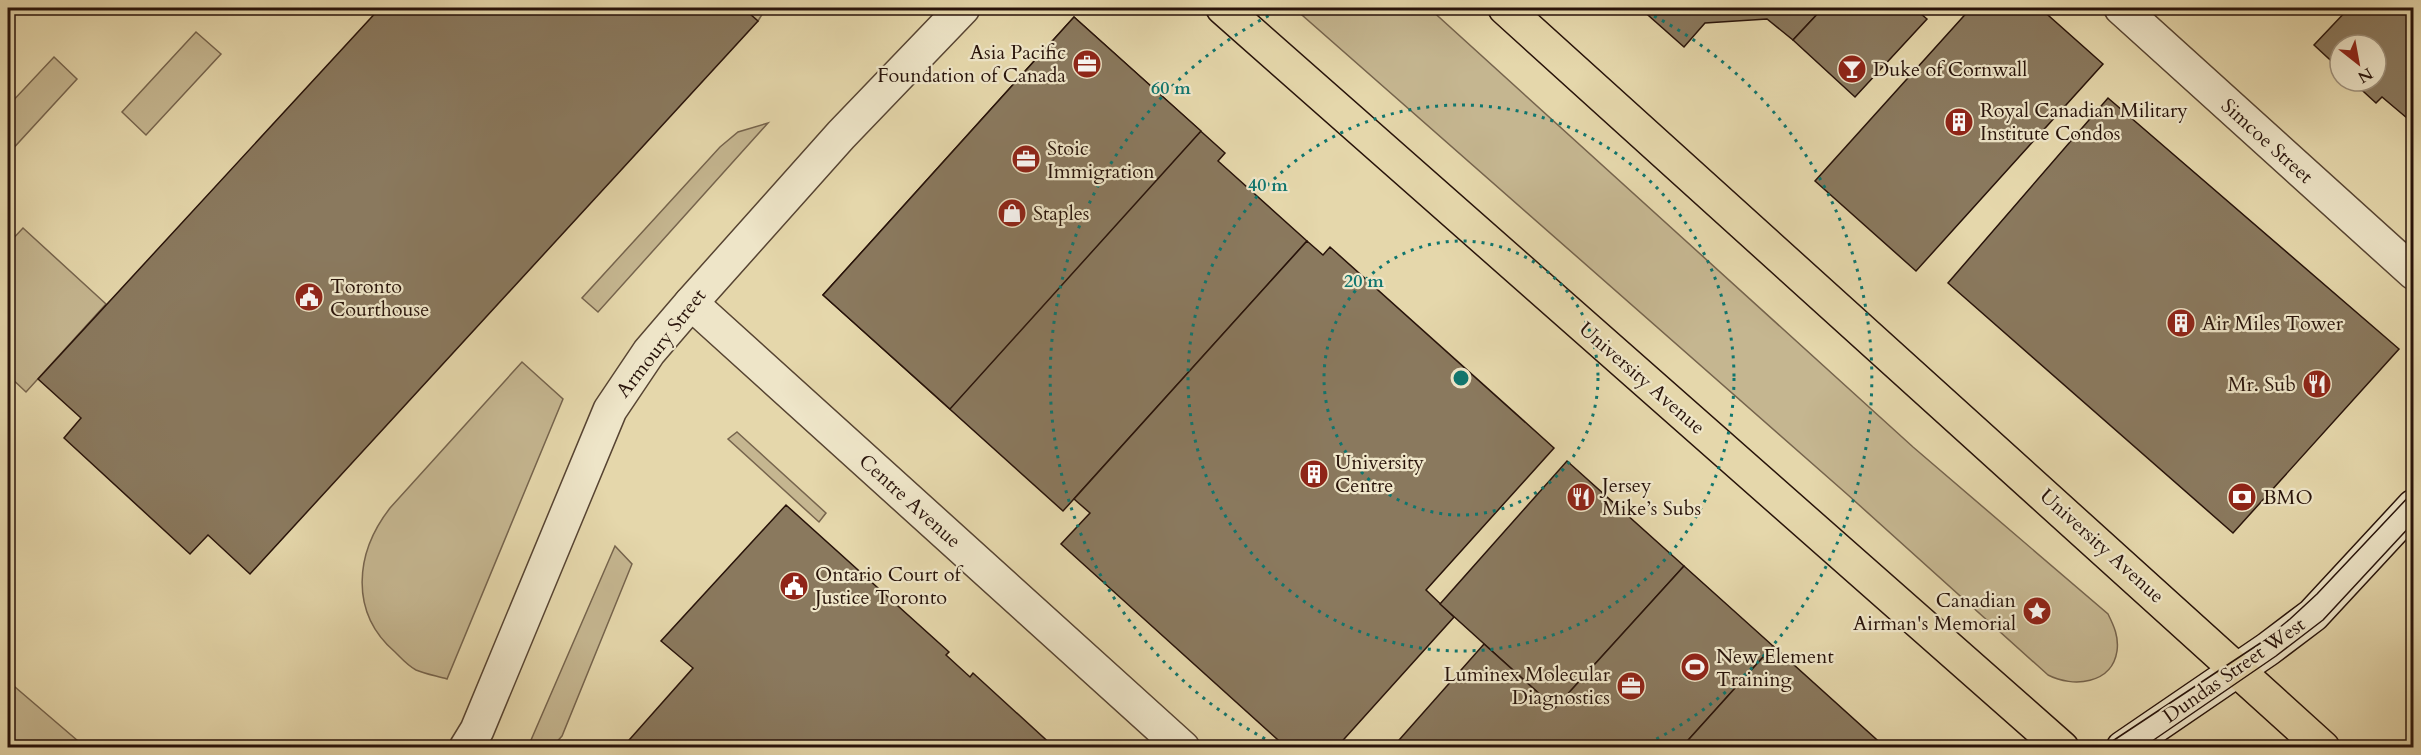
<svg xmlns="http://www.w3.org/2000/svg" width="2421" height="755" font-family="Cardo,serif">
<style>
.green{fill:#c5b690;stroke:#76644d;stroke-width:1.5}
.building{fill:#8a795e;stroke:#28130a;stroke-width:1.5}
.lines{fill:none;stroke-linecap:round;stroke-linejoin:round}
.street-casing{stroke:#574432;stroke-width:36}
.secondary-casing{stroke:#28130a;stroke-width:36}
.primary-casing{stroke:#28130a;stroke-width:36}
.street{stroke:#eee5c8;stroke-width:33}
.secondary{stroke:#eee5c8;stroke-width:33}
.primary{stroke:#e5d7ab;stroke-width:33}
.tram{stroke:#28130a;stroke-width:1.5}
.ring{fill:none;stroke:#0f766e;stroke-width:3;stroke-dasharray:3 6}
.labels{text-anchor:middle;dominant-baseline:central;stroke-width:4.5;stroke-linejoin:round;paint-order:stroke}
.poi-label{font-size:20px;fill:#28130a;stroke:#eee5c8;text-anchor:start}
.street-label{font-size:20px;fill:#28130a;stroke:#eee5c8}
.centre{fill:#0f766e;stroke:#eee5c8;stroke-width:3}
.ring-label{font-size:18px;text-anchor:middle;font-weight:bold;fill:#0f766e;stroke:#eee5c8;stroke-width:4.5;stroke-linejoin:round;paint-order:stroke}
</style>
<rect width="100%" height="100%" fill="#e5d7ab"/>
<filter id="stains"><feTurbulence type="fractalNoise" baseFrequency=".00333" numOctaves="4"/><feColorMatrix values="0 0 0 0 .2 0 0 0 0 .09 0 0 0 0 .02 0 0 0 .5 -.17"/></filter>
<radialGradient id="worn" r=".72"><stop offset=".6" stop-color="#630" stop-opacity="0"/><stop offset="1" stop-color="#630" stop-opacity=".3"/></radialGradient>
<g class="green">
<path d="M 743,8 L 766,8 L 758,21 Z"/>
<path d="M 1294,8 L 1429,8 L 1913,447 L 2108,614 C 2114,626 2119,637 2117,651 C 2112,684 2073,688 2048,675 L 1848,495 Z"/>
<path d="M 196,32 L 221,54 L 146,135 L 122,112 Z"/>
<path d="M 54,57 L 77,79 L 8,154 L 8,106 Z"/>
<path d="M 768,123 L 598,312 L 582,298 L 720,147 L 738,132 Z"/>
<path d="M 23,228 L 106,304 L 26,392 L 8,375 L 8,244 Z"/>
<path d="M 522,362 L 563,399 L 447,679 C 437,676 425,674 416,670 C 408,666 401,658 395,652 C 349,612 355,553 390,508 Z"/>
<path d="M 737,432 L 826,513 L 819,522 L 728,439 Z"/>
<path d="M 615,546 L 632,564 L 562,736 L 552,747 L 528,747 Z"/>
<path d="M 8,681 L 85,747 L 8,747 Z"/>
</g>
<g class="building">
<path d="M 380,8 L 743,8 L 758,21 L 250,574 L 208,535 L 190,554 L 64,438 L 81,418 L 38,379 Z"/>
<path d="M 1640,8 L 1823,8 L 1793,40 L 1767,19 L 1705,23 L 1684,47 Z"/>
<path d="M 1823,8 L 1914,8 L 1927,19 L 1855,97 L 1793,40 Z"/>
<path d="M 1971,8 L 2040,8 L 2103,64 L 1916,271 L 1815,181 Z"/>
<path d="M 2349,8 L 2414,8 L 2414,124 L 2382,97 L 2376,103 L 2352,81 L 2376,81 L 2376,45 L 2340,45 L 2340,69 L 2314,45 Z"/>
<path d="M 1074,17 L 1225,153 L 1218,161 L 1307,241 L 1063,511 L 823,295 Z"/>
<path d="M 1074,17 L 1201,131 L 950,409 L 823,295 Z"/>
<path d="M 2108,98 L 2399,349 L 2233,533 L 1948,283 Z"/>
<path d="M 1307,241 L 1323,255 L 1330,247 L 1554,448 L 1426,590 L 1454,617 L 1336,748 L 1287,748 L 1061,544 L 1090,513 L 1074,499 Z"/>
<path d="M 1567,461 L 1684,566 L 1555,708 L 1440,604 Z"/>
<path d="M 786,505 L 949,652 L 946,655 L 970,677 L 973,673 L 1055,748 L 622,748 L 693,668 L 661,641 Z"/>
<path d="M 1684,566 L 1773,646 L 1681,748 L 1392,748 L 1484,644 L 1555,708 Z"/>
<path d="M 1773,646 L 1886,748 L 1681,748 Z"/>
</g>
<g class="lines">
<g class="street-casing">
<g id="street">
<path d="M 2121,8 L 2414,273"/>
<path d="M 691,303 L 1183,748"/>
<path d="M 466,748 L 477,730 L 610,410 L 649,352 L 691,303 L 841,135 L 963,8"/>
</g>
</g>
<g class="secondary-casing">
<path id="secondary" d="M 2123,748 L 2268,649 L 2313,615 L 2414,506"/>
</g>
<g class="primary-casing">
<g id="primary">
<path d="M 1223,8 L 2062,748"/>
<path d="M 1505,8 L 2323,748"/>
</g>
</g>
<use href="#street" class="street"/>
<use href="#secondary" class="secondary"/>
<use href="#primary" class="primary"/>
<g class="tram">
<path d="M 2102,748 L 2262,642 L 2290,619 L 2317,594 L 2414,491"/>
<path d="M 2142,748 L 2276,656 L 2323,620 L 2414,522"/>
</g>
</g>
<g class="ring">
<circle cx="1461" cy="378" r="137"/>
<circle cx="1461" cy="378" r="273"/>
<path d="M1281 747A410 410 0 0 1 1284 8M1638 8A410 410 0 0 1 1641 747"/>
</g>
<defs>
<g id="office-disc" transform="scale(1.5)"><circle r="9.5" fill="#8f2418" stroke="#eee5c8"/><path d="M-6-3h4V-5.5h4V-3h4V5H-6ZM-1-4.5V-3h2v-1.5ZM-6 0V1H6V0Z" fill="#fff"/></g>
<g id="bar-disc" transform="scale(1.5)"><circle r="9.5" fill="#8f2418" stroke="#eee5c8"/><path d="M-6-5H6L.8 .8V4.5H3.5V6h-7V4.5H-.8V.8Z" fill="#fff"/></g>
<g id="building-disc" transform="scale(1.5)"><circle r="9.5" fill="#8f2418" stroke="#eee5c8"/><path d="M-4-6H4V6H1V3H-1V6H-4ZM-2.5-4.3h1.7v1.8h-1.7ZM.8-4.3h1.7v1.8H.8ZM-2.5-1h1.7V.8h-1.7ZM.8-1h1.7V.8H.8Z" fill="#fff"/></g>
<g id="shop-disc" transform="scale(1.5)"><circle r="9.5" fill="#8f2418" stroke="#eee5c8"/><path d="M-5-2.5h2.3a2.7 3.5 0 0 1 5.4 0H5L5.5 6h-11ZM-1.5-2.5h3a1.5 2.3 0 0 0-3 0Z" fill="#fff"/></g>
<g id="civic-disc" transform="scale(1.5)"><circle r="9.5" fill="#8f2418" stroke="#eee5c8"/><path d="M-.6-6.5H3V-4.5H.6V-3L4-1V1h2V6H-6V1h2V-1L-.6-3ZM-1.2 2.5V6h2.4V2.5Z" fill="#fff"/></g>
<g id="restaurant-disc" transform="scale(1.5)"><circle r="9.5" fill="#8f2418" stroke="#eee5c8"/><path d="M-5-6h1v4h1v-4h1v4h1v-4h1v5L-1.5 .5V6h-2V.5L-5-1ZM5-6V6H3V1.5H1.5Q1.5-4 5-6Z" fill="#fff"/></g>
<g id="bank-disc" transform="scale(1.5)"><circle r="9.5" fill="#8f2418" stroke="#eee5c8"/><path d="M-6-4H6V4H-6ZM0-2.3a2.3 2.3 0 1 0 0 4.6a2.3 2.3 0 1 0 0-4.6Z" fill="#fff"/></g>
<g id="sight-disc" transform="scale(1.5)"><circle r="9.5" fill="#8f2418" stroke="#eee5c8"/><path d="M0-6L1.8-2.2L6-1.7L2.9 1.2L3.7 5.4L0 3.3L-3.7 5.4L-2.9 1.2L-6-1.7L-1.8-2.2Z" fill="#fff"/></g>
<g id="stadium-disc" transform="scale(1.5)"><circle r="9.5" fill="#8f2418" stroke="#eee5c8"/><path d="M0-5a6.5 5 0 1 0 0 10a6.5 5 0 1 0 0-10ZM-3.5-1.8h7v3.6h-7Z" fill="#fff"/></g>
</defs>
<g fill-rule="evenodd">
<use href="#office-disc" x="1087" y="64"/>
<use href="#bar-disc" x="1852" y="69"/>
<use href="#building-disc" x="1959" y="122"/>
<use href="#office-disc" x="1026" y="159"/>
<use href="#shop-disc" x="1012" y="213"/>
<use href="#civic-disc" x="309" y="297"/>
<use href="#building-disc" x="2181" y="323"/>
<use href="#restaurant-disc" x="2317" y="384"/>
<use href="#building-disc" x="1314" y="474"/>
<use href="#restaurant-disc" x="1581" y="497"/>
<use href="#bank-disc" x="2242" y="497"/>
<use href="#civic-disc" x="794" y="586"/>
<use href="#sight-disc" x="2037" y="611"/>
<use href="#stadium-disc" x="1695" y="667"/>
<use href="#office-disc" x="1631" y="686"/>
</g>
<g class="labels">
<g class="poi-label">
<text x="1066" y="52" text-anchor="end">Asia Pacific<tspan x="1066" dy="23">Foundation of Canada</tspan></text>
<text x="1873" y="69">Duke of Cornwall</text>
<text x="1980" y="110">Royal Canadian Military<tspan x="1980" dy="23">Institute Condos</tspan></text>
<text x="1047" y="148">Stoic<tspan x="1047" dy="23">Immigration</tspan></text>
<text x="1033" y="213">Staples</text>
<text x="330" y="286">Toronto<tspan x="330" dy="23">Courthouse</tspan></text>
<text x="2202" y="323">Air Miles Tower</text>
<text x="2296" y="384" text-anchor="end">Mr. Sub</text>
<text x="1335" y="462">University<tspan x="1335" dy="23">Centre</tspan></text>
<text x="1602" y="485">Jersey<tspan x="1602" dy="23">Mike’s Subs</tspan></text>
<text x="2263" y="497">BMO</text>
<text x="815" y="574">Ontario Court of<tspan x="815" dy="23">Justice Toronto</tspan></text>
<text x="2016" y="600" text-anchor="end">Canadian<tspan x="2016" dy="23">Airman's Memorial</tspan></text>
<text x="1716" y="656">New Element<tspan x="1716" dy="23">Training</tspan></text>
<text x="1610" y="674" text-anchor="end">Luminex Molecular<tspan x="1610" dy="23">Diagnostics</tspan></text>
</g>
<g class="street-label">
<text transform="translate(2267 141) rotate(42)">Simcoe Street</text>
<text transform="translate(661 343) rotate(-52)">Armoury Street</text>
<text transform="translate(1642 378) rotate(41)">University Avenue</text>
<text transform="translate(910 501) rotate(42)">Centre Avenue</text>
<text transform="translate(2102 546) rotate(42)">University Avenue</text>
<text transform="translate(2234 670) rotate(-35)">Dundas Street West</text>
</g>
</g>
<circle cx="1461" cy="378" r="9" class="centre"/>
<g class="ring-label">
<text x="1171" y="94">60 m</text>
<text x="1268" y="191">40 m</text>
<text x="1364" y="287">20 m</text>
</g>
<rect width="2421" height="755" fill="none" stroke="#e5d7ab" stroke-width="30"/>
<rect x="9" y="9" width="2403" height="737" fill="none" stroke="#28130a" stroke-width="3"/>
<rect x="15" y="15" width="2391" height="725" fill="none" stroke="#28130a" stroke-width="1.5"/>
<g transform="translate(2358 63) rotate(149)"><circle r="28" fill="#eee5c8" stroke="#9f917c" stroke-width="1.5"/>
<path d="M0-4.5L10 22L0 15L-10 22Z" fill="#8f2418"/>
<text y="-9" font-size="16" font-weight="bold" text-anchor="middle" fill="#28130a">N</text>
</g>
<rect width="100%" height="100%" filter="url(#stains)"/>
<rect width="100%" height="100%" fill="url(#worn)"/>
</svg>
